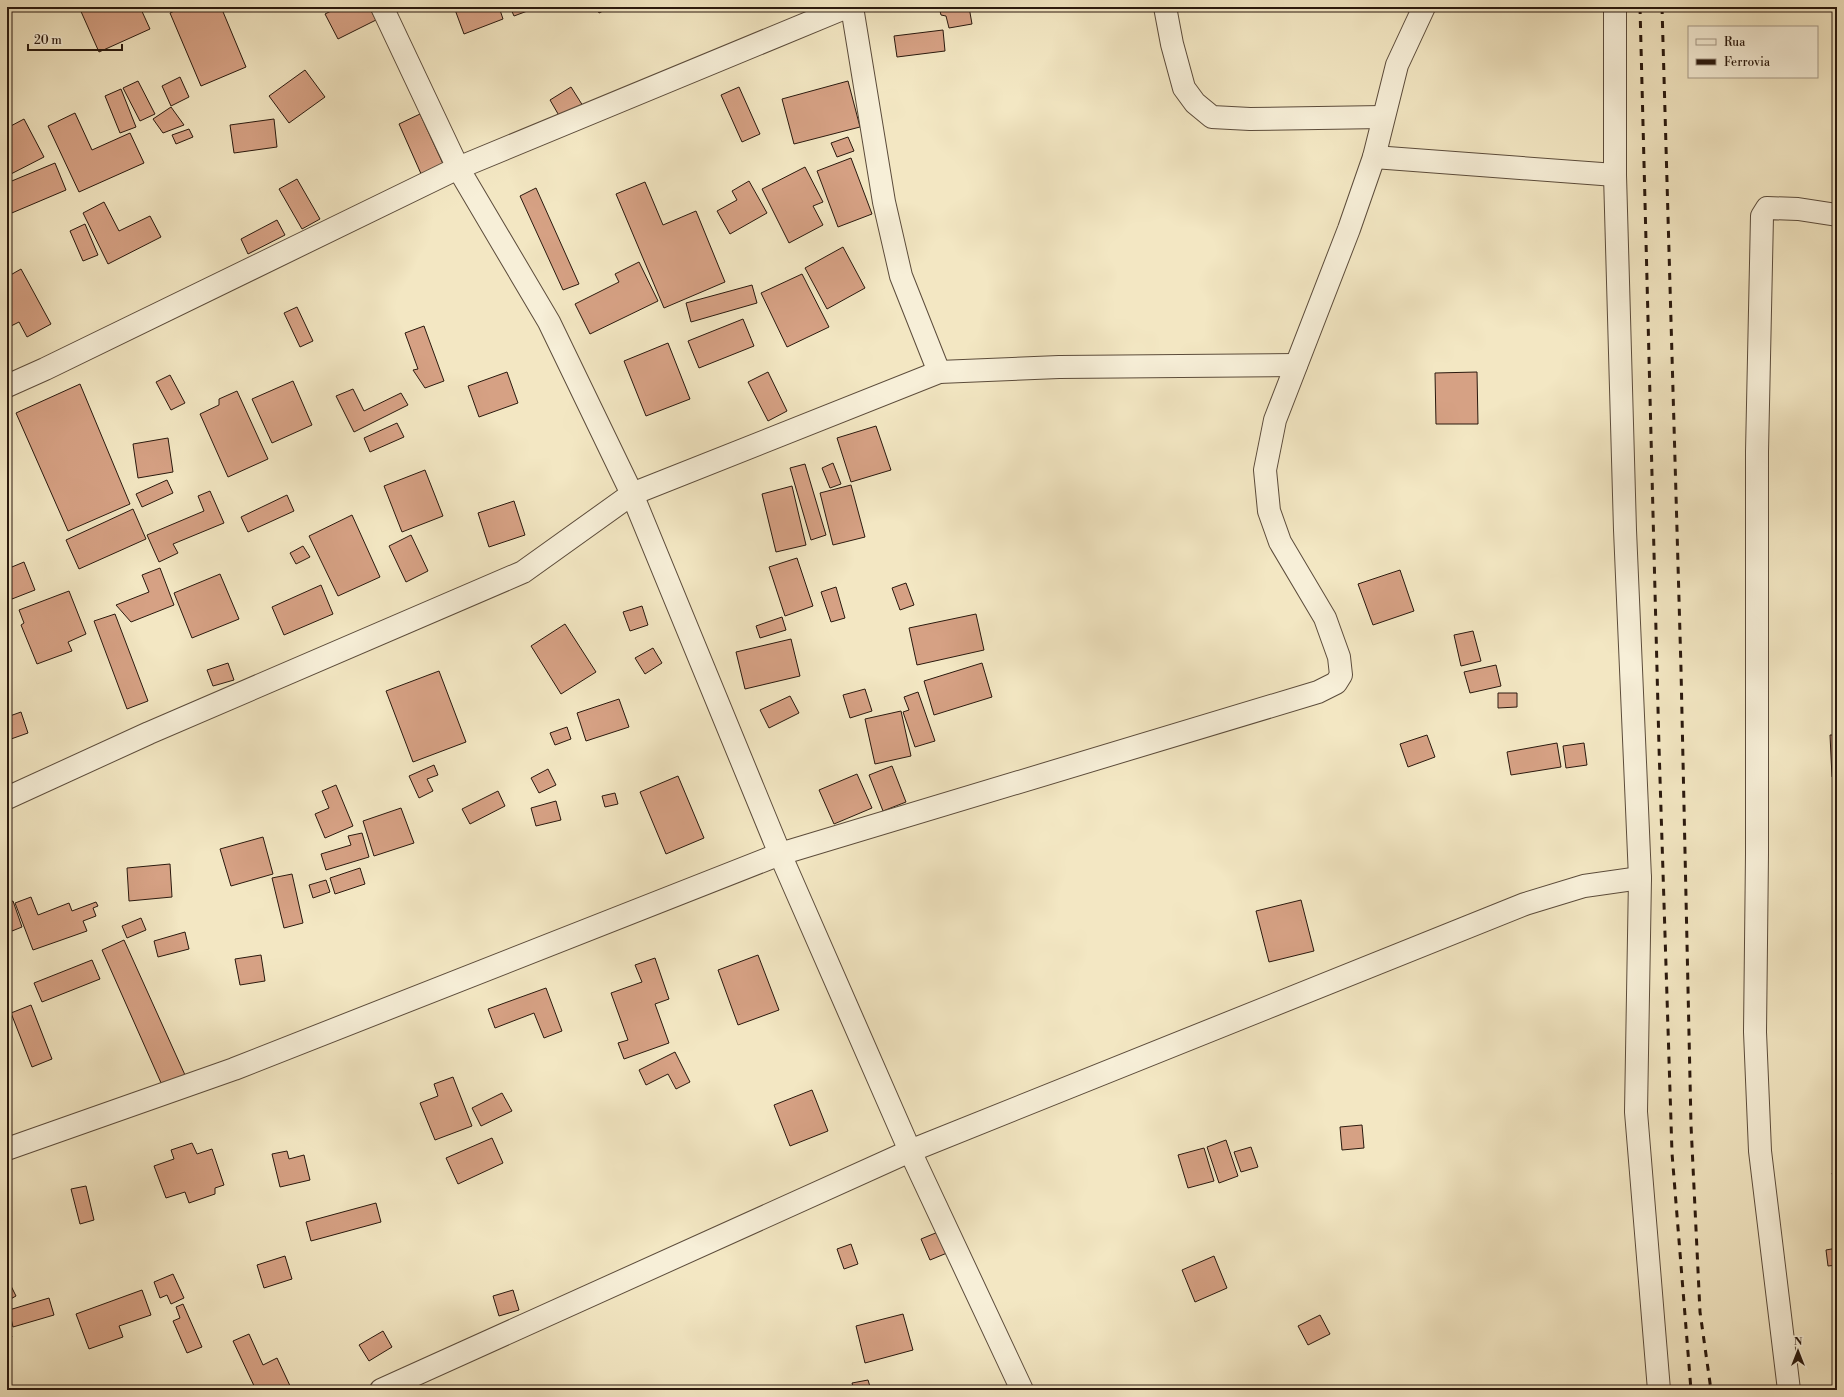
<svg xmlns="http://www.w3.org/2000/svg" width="1844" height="1397" font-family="'Libre Bodoni',serif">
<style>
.building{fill:#d6a184;stroke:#2a190e}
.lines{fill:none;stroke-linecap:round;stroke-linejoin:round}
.minor-casing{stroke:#5c4c3b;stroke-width:24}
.minor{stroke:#f7efd8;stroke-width:22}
.rail{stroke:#2a190e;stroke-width:3;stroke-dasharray:7 7;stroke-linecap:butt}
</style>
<rect width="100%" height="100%" fill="#f3e7c3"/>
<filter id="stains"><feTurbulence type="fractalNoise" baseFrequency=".005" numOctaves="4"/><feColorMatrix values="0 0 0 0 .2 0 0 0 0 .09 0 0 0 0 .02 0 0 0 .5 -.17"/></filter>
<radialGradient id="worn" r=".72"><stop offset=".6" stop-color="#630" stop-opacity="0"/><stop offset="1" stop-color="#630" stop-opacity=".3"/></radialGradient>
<g class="building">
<path d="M 79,7 L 140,7 L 150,29 L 99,52 Z"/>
<path d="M 183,7 L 221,7 L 246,67 L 201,86 L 170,13 Z"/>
<path d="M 339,7 L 369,7 L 376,20 L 338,39 L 325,14 Z"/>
<path d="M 454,7 L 499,7 L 503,19 L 464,34 Z"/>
<path d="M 510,7 L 538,7 L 514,16 Z"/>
<path d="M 596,7 L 611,7 L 599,13 Z"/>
<path d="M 939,7 L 969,7 L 972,24 L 949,28 L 946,16 L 941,15 Z"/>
<path d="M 943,30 L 945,51 L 897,57 L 894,36 Z"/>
<path d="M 305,70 L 325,97 L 289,123 L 269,96 Z"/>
<path d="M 180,77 L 189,97 L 171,106 L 162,86 Z"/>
<path d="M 138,81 L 155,114 L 140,121 L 123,88 Z"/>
<path d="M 848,81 L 860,127 L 794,144 L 782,99 Z"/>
<path d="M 571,87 L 583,106 L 561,119 L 550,100 Z"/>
<path d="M 739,87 L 760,134 L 742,142 L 721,95 Z"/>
<path d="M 121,89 L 136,127 L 120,133 L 105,96 Z"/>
<path d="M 171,107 L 184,125 L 163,133 L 153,119 Z"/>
<path d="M 75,113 L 92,150 L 130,133 L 144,163 L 79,192 L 48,126 Z"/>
<path d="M 420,114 L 444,166 L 422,176 L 399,124 Z"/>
<path d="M 24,119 L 44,157 L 7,176 L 7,128 Z"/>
<path d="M 274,119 L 277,147 L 234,153 L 230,125 Z"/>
<path d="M 189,129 L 193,137 L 176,144 L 172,135 Z"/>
<path d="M 848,137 L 854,151 L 837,157 L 831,143 Z"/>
<path d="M 851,158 L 872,214 L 838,227 L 817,171 Z"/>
<path d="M 55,163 L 66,190 L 7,215 L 7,183 Z"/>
<path d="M 805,167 L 823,202 L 813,206 L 823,225 L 789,243 L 762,189 Z"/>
<path d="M 297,179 L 320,219 L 302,229 L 279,189 Z"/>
<path d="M 749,181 L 767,213 L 730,234 L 717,211 L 737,200 L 732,191 Z"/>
<path d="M 645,182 L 663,225 L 696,211 L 725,282 L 664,308 L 616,194 Z"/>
<path d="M 536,188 L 579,284 L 563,290 L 520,196 Z"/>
<path d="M 104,202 L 119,231 L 150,216 L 161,237 L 108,264 L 83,213 Z"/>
<path d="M 277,220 L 285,235 L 248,254 L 241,239 Z"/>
<path d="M 85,224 L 98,255 L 83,261 L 70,231 Z"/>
<path d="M 843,247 L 865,288 L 827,309 L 805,268 Z"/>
<path d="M 639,262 L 658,301 L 590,334 L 575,304 L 619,282 L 615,274 Z"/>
<path d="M 21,269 L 51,324 L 27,337 L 19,322 L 7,328 L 7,277 Z"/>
<path d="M 802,274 L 829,327 L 787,347 L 761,293 Z"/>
<path d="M 752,285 L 757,303 L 691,322 L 686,303 Z"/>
<path d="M 297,307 L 313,341 L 300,347 L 284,313 Z"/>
<path d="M 743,319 L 754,346 L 699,368 L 688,341 Z"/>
<path d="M 424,326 L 444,381 L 425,388 L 413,370 L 418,369 L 405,333 Z"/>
<path d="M 668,343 L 690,399 L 646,416 L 624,361 Z"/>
<path d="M 507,372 L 518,403 L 479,417 L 468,386 Z"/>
<path d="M 768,372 L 787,411 L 768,421 L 748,382 Z"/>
<path d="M 1477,372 L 1478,424 L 1436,424 L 1435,373 Z"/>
<path d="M 170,375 L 185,403 L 171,410 L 156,382 Z"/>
<path d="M 293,381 L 312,425 L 272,443 L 252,399 Z"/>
<path d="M 80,384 L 130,504 L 68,531 L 16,413 Z"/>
<path d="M 353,389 L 364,411 L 401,393 L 408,405 L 354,432 L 336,396 Z"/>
<path d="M 237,391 L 268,459 L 228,477 L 200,414 L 219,405 L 219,399 Z"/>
<path d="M 397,423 L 404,437 L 370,452 L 364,438 Z"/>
<path d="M 876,426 L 891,470 L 851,482 L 837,438 Z"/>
<path d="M 168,438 L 173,472 L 138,478 L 133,444 Z"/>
<path d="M 833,463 L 841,484 L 830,488 L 822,468 Z"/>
<path d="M 805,464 L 826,535 L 811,540 L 790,468 Z"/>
<path d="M 425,470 L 443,516 L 402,532 L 384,486 Z"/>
<path d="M 167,480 L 173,493 L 142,507 L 136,494 Z"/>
<path d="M 851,485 L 865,537 L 833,545 L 820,493 Z"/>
<path d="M 792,486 L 806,545 L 776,552 L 762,494 Z"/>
<path d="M 210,491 L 224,523 L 173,544 L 178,553 L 159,562 L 147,535 L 204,511 L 198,496 Z"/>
<path d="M 287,495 L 294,511 L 248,532 L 241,517 Z"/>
<path d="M 514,501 L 525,535 L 489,547 L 478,513 Z"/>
<path d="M 133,509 L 146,539 L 79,569 L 66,540 Z"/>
<path d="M 352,515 L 380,577 L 338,596 L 309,536 Z"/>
<path d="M 411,535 L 428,571 L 406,582 L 389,546 Z"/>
<path d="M 303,546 L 310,557 L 296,564 L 290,553 Z"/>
<path d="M 797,558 L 813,606 L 785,616 L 769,567 Z"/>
<path d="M 24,562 L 35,590 L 12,599 L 7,587 L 7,569 Z"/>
<path d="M 160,568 L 174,605 L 131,622 L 116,605 L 149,592 L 142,575 Z"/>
<path d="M 1400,570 L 1414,611 L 1373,625 L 1358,584 Z"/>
<path d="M 220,574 L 239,619 L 192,638 L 174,593 Z"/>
<path d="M 906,583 L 914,605 L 900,610 L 892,588 Z"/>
<path d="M 321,585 L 333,614 L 284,635 L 272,607 Z"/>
<path d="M 836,587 L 845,618 L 831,622 L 821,592 Z"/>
<path d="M 69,591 L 86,634 L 68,642 L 72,651 L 37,664 L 21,625 L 24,623 L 19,610 Z"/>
<path d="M 642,606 L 648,625 L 630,631 L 623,612 Z"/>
<path d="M 115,614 L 148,701 L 127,709 L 94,621 Z"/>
<path d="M 976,614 L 984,650 L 917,665 L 909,628 Z"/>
<path d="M 782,617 L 786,630 L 760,638 L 756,626 Z"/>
<path d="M 565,624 L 596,672 L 561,694 L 531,646 Z"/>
<path d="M 1473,631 L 1481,661 L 1461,666 L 1454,635 Z"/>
<path d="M 791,639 L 800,676 L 745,689 L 736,652 Z"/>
<path d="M 653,648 L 662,663 L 645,674 L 635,658 Z"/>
<path d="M 228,663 L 234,680 L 213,686 L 207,670 Z"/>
<path d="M 982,663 L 992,697 L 934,715 L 924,681 Z"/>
<path d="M 1496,665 L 1501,686 L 1470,693 L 1464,672 Z"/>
<path d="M 439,671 L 466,742 L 413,762 L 386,691 Z"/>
<path d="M 865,689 L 872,711 L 850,718 L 843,695 Z"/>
<path d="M 918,692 L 935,741 L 915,747 L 903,712 L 909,710 L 904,697 Z"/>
<path d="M 1498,693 L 1517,693 L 1517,707 L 1498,708 Z"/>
<path d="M 790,696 L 799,713 L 769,728 L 760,710 Z"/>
<path d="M 619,699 L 629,727 L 586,741 L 577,713 Z"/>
<path d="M 901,711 L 911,756 L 875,764 L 865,719 Z"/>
<path d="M 21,712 L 28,733 L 11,739 L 7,727 L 7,717 Z"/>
<path d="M 567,727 L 571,739 L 555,745 L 550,733 Z"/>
<path d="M 1427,735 L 1435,757 L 1408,767 L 1400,744 Z"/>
<path d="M 1830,735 L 1837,735 L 1837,776 L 1832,777 Z"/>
<path d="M 1557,743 L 1561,767 L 1511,775 L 1507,752 Z"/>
<path d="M 1584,743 L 1587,765 L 1566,768 L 1563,746 Z"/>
<path d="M 434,765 L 438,775 L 427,779 L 433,791 L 419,798 L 409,776 Z"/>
<path d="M 892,766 L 906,802 L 883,811 L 869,775 Z"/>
<path d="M 548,769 L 556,785 L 539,793 L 531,778 Z"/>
<path d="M 857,774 L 872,808 L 834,824 L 819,790 Z"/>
<path d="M 678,776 L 704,838 L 666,854 L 640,792 Z"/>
<path d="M 336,785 L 353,826 L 325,838 L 315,814 L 329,808 L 322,791 Z"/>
<path d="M 498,791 L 505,806 L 470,824 L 462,809 Z"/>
<path d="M 615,793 L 618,804 L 605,807 L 602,796 Z"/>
<path d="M 556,801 L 561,820 L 536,826 L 531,808 Z"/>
<path d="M 401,808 L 414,843 L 374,856 L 363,821 Z"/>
<path d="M 362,833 L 369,857 L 326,870 L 321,854 L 351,845 L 348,836 Z"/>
<path d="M 263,837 L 273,874 L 231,886 L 220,849 Z"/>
<path d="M 170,864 L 172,897 L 129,901 L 127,868 Z"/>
<path d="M 360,868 L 365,884 L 335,894 L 330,878 Z"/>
<path d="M 292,874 L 303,923 L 284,928 L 272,878 Z"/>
<path d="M 326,880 L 330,892 L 313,898 L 309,885 Z"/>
<path d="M 31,897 L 38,915 L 69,903 L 72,911 L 96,902 L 98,906 L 93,908 L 96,916 L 83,921 L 87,931 L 33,950 L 15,903 Z"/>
<path d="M 1301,900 L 1314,951 L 1269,962 L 1256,911 Z"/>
<path d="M 13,901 L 22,927 L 7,933 L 7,903 Z"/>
<path d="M 141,918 L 146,930 L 127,938 L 122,926 Z"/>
<path d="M 185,932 L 189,949 L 158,957 L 154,941 Z"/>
<path d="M 124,940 L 185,1075 L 162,1085 L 102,950 Z"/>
<path d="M 261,955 L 265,981 L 240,985 L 235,959 Z"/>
<path d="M 758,955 L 779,1010 L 738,1025 L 718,970 Z"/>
<path d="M 655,958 L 669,999 L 655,1004 L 669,1043 L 624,1059 L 618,1043 L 628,1040 L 611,993 L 642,982 L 635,965 Z"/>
<path d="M 92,960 L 100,979 L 42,1002 L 34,983 Z"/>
<path d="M 546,988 L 562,1031 L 544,1038 L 534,1013 L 495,1028 L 488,1009 Z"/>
<path d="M 31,1005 L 52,1059 L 32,1067 L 11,1013 Z"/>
<path d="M 675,1052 L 690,1082 L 676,1089 L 668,1074 L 646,1085 L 639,1070 Z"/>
<path d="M 453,1077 L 472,1126 L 435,1140 L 420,1103 L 438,1096 L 434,1084 Z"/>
<path d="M 812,1090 L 828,1131 L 790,1146 L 774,1105 Z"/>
<path d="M 502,1093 L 512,1111 L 481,1126 L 472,1108 Z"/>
<path d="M 1362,1125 L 1364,1148 L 1342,1150 L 1340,1127 Z"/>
<path d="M 492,1138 L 503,1163 L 458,1184 L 446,1158 Z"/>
<path d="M 1226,1140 L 1238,1176 L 1219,1183 L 1207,1147 Z"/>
<path d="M 192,1143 L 197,1154 L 212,1149 L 224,1185 L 215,1188 L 215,1194 L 189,1203 L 185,1192 L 166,1198 L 154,1166 L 174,1159 L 171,1150 Z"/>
<path d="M 1251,1147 L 1258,1167 L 1241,1172 L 1234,1152 Z"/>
<path d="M 1204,1148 L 1214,1181 L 1188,1188 L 1178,1155 Z"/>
<path d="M 287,1151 L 289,1159 L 304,1155 L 310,1180 L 280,1187 L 272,1154 Z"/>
<path d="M 1837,1171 L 1837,1190 L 1832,1173 Z"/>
<path d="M 86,1186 L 94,1220 L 80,1224 L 71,1189 Z"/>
<path d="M 376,1203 L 381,1222 L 311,1241 L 306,1222 Z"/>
<path d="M 938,1232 L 947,1253 L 930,1260 L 921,1239 Z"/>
<path d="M 851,1244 L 858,1264 L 844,1269 L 837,1249 Z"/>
<path d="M 1837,1248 L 1837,1265 L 1828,1266 L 1826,1250 Z"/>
<path d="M 285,1256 L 292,1279 L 264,1288 L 257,1265 Z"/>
<path d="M 1214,1256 L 1227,1288 L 1195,1302 L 1182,1270 Z"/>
<path d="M 173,1274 L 184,1298 L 171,1304 L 167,1295 L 160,1298 L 154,1282 Z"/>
<path d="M 7,1278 L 16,1296 L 7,1301 Z"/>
<path d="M 142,1290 L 151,1315 L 119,1326 L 123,1337 L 89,1349 L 76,1314 Z"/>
<path d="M 513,1290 L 519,1310 L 499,1316 L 493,1296 Z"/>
<path d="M 49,1298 L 54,1315 L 13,1327 L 9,1310 Z"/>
<path d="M 183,1304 L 202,1347 L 187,1353 L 173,1321 L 180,1318 L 176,1307 Z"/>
<path d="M 903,1314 L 913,1350 L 865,1363 L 856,1326 Z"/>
<path d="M 1320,1315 L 1330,1334 L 1308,1345 L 1298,1326 Z"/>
<path d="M 7,1327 L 12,1337 L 7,1339 Z"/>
<path d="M 383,1331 L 392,1347 L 369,1361 L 359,1345 Z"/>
<path d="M 249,1334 L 263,1365 L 277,1358 L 292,1390 L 256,1390 L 233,1341 Z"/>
<path d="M 868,1380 L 871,1390 L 854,1390 L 852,1383 Z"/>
</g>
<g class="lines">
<g class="minor-casing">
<g id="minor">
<path d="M 382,7 L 458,168 L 549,322 L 632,494 L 780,854 L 910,1151 L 1022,1390"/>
<path d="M 852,7 L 884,202 L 901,276 L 939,372"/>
<path d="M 1165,7 L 1172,44 L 1184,88 L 1195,103 L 1212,117 L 1250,119 L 1383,117"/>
<path d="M 1615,7 L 1615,175 L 1625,530 L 1640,878 L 1636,1112 L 1659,1390"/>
<path d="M 1374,157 L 1615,175"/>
<path d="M 7,386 L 45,369 L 458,168 L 847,7"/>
<path d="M 7,798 L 149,733 L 523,572 L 632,494 L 939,372 L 1059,367 L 1296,365"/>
<path d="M 7,1149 L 234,1069 L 780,854 L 1318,692 L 1336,683 L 1341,675 L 1339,657 L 1325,618 L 1280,542 L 1269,511 L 1265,470 L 1275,420 L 1349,229 L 1374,157 L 1397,65 L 1424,7"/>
<path d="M 381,1390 L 910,1151 L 1525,904 L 1584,886 L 1640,878"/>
<path d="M 1789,1390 L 1760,1151 L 1755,1032 L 1757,854 L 1757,452 L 1762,216 L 1767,208 L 1798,209 L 1837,215"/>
</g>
</g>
<use href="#minor" class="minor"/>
<g class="rail">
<path d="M 1640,7 L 1659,747 L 1672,1153 L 1691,1390"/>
<path d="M 1662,7 L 1681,669 L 1691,1125 L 1700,1312 L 1711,1390"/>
</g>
</g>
<rect width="1844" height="1397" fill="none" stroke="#f3e7c3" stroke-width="24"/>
<rect x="8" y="8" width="1828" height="1381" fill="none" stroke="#2a190e" stroke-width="2"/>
<rect x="12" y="12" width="1820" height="1373" fill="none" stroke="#2a190e"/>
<rect x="1688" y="26" width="130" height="52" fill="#f7efd8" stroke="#a59987"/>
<rect x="1696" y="39" width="20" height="6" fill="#f7efd8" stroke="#a59987"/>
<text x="1724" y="46" font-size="12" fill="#2a190e">Rua</text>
<rect x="1696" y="59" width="20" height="6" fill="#2a190e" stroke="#a59987"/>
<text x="1724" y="66" font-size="12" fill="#2a190e">Ferrovia</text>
<g transform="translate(1798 1351)" stroke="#f7efd8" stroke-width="3" paint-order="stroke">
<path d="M0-3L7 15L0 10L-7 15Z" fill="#2a190e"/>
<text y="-6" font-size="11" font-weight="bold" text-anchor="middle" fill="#2a190e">N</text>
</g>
<path d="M28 44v6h94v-6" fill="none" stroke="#2a190e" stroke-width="2"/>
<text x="34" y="44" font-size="12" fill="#2a190e" stroke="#f7efd8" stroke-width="3" paint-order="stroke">20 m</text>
<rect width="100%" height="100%" filter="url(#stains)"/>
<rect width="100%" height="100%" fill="url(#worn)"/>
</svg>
